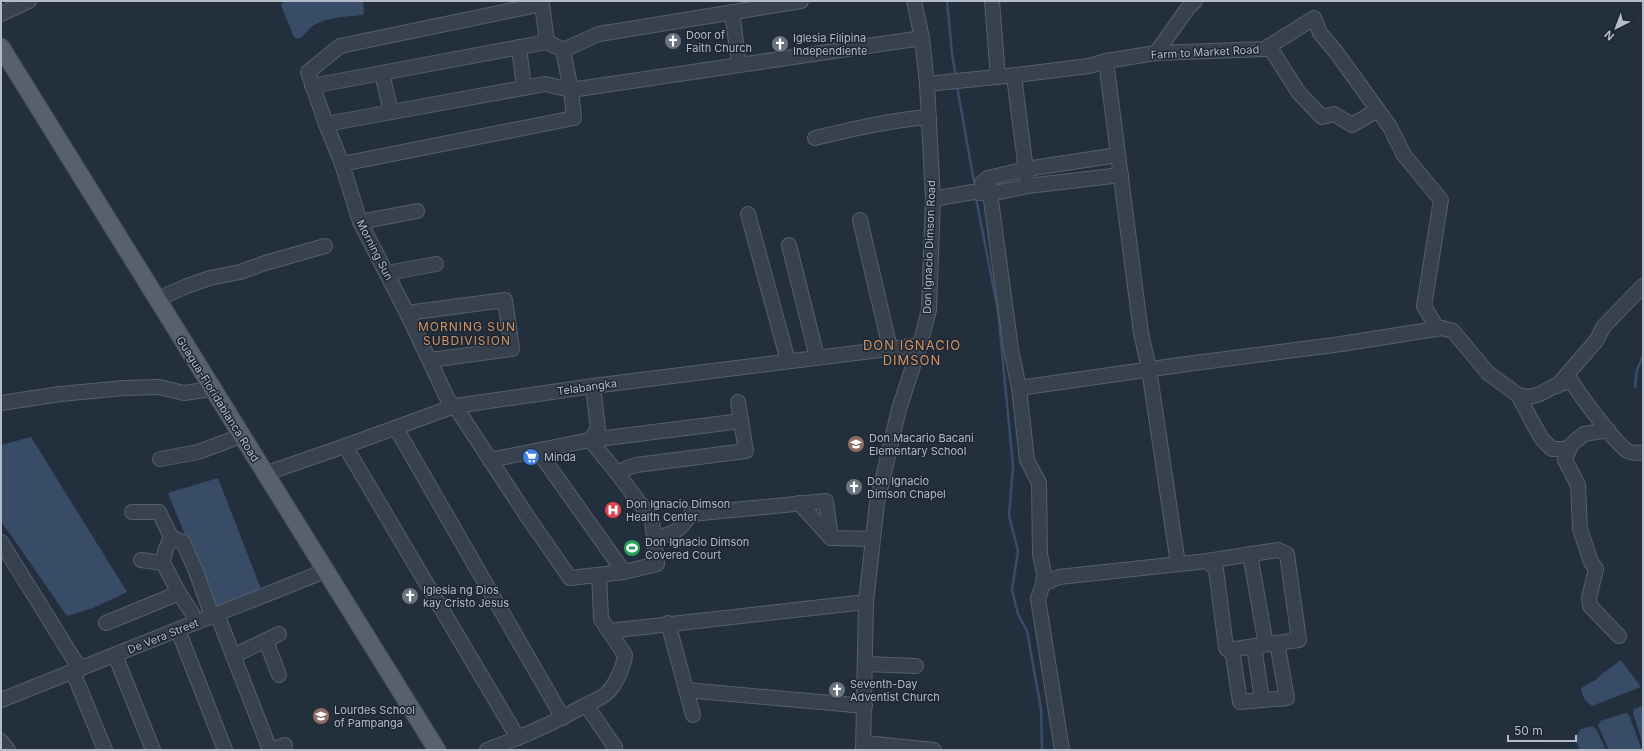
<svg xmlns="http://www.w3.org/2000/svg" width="1644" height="751" font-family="Inter,sans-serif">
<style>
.water{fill:#394c67}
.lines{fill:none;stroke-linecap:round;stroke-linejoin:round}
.stream{stroke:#394c67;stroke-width:2.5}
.minor-casing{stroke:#565f6c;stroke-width:16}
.major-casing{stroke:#414a57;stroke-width:19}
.minor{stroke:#38414e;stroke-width:14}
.major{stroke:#56606e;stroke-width:17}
.labels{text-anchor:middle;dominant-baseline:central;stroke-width:3;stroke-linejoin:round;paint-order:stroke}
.poi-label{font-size:11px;fill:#b4bcc9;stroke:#1d2633;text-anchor:start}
.street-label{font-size:11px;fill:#b4bcc9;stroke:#1d2633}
.neighbourhood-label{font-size:12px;letter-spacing:1px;fill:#d59563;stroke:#1d2633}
.quarter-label{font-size:13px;letter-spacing:1px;fill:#d59563;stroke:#1d2633}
</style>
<rect width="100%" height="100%" fill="#242f3e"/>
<g class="water">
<path d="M 284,1 L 363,1 L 364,13 L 362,15 C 345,17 324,17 310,28 C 306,32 304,36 299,39 L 294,37 L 282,8 L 281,5 Z"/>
<path d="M 31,437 L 127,592 L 93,608 L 67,616 L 1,521 L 1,445 Z"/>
<path d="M 218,478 L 261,589 L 215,608 L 168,493 Z"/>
<path d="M 1621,660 L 1641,687 L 1592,706 C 1586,702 1581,695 1581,688 L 1597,679 L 1598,677 Z"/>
<path d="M 1643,706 L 1643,745 L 1633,713 L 1634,709 Z"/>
<path d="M 1626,713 L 1629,715 L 1642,750 L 1609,750 L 1598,726 L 1600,721 Z"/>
<path d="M 1592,726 L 1596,729 L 1606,750 L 1580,750 L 1574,738 L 1581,729 Z"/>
</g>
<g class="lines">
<g class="stream">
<path d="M 947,1 L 952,54 L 956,77"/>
<path d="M 957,86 L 974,182"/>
<path d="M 976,198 L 998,311 L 1013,466 L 1009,516 L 1018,551 L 1012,590 L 1018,614 L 1027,631 L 1041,709 L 1042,750"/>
<path d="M 1635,387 L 1637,370 L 1643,356"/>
</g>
<g class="minor-casing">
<g id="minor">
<path d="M 992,1 L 998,77"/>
<path d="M 732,12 L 739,64"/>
<path d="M 1,14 L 29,1"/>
<path d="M 547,42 L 542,4 L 340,46 L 308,72 L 326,124 L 342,164 L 360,222 L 407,313 L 449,402 L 455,406 L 527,516 L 570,578 L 624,572 L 657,564 L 652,520 L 618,474 L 590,440 L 598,429 L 593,386"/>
<path d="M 1269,46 L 1299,93 L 1322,117 L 1334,114 L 1352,125 L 1378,110"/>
<path d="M 519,47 L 524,88"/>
<path d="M 563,50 L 599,34 L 801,1"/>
<path d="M 1156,53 L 1188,8 L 1195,1"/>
<path d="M 1106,61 L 1141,333 L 1149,369 L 1178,564"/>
<path d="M 382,73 L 391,112"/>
<path d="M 1016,75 L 1015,84 L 1027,178"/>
<path d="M 927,84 L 1016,75 L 1089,66 L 1106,61 L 1156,53 L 1265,49 L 1314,18 L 1320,33 L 1336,52 L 1390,127 L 1404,155 L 1441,200 L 1424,306 L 1437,328"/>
<path d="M 312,86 L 547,42 L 563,50 L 571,90 L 574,118 L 342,164"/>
<path d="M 326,124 L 545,84 L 571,90 L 922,38"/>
<path d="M 815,138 C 853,129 891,120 929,117"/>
<path d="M 988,178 L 1011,349 L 1019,388 L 1027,460 L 1039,483 L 1040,554 L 1044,574 L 1043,584 L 1038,599 L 1062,750"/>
<path d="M 982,183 L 988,178 L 1026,169 L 1118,155"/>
<path d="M 933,199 L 973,192 L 990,194 L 1028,186 L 1121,175"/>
<path d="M 748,214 L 788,361"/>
<path d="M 860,220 L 890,348"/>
<path d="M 360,222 L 417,211"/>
<path d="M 789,245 L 817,357"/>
<path d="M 387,273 L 436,264"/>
<path d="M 157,299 L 187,286 L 210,278 L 240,272 L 265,263 L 325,246"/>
<path d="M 407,313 L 505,300 L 512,349 L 430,360"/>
<path d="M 1557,386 L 1596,341 L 1604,326 L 1643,286"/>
<path d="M 1019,388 L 1187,364 L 1341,344 L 1442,328 L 1453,331 L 1488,373 L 1518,395 L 1535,427 L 1542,439 L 1552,449 L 1566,449 L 1584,434 L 1608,430"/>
<path d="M 1518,395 C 1542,402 1551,381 1572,382 C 1579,394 1618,447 1628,451 C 1633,454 1638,453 1643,452"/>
<path d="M 1,403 L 60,394 L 124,388 L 159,387 L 184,393 L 212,389"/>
<path d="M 396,428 L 563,718"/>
<path d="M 1571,445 L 1565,460 L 1578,485 L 1580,529 L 1591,562 L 1596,569 L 1589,598 L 1590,606 L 1619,636"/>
<path d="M 345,446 L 518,738"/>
<path d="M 538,451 L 624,572"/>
<path d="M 160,459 L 198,452 L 241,436"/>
<path d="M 490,460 L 590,440 L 741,421"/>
<path d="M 264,474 L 345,446 L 455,406 L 593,386 L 920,345"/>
<path d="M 618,474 L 627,468 L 636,465 L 746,451 L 738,402"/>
<path d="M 799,503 L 831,538"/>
<path d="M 132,512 L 159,512 L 171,537 L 165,551 L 163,563"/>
<path d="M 171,537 L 183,542 L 196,571 L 212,616"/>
<path d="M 654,538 C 676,533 678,532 691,514 L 826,501 L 831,538 L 872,539"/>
<path d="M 1,542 L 80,669"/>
<path d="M 141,560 L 163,563 L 179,593 L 192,613"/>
<path d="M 1207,561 L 1278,550 L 1287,554 L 1299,640 L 1262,645"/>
<path d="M 1043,584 L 1059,577 L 1207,561 L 1216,569 L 1226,648 L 1228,650 L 1262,645 L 1265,639 L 1250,554"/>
<path d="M 217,614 L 270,750"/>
<path d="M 106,623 L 179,593"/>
<path d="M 668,623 L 693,715"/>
<path d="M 178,630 L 225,750"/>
<path d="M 609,631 L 866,602"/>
<path d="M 266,641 L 279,675"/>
<path d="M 1254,646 L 1262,700"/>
<path d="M 1232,649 L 1240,702 L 1287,698 L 1277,643"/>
<path d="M 115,655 L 153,750"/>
<path d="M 233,656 L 279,634"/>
<path d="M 865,664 L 916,666"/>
<path d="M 73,672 L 105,750"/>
<path d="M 686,690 L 865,706"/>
<path d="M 1,700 L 325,571"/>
<path d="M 586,705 L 615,747"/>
<path d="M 1,741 L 8,750"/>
<path d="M 864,743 L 934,750"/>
<path d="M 272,750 L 285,745"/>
<path d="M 487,750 C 519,738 552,724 582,707 C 590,703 600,699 607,693 C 615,686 624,666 625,655 L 601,619 L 599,575"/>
<path d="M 863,750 L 866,602 L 877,503 L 899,409 L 920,345 L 929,310 L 933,199 L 927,84 L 922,38 L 914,1"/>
</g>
</g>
<g class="major-casing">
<path id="major" d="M 1,47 L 437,750"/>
</g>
<use href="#minor" class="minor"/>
<use href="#major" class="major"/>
</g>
<defs>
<g id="church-disc" transform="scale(0.9)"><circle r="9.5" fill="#6b7280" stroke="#1d2633"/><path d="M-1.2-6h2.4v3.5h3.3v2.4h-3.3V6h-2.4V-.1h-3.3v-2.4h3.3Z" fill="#fff"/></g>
<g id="school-disc" transform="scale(0.9)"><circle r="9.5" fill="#8d6e63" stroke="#1d2633"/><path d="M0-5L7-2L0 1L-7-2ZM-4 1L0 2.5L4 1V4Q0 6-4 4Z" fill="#fff"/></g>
<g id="supermarket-disc" transform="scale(0.9)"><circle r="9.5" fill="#3f7fe0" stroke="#1d2633"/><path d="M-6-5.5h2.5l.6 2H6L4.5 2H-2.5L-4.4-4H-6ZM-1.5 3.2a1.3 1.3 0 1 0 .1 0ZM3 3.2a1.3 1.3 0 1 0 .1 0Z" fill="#fff"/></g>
<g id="hospital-disc" transform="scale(0.9)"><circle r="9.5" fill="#e0444e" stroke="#1d2633"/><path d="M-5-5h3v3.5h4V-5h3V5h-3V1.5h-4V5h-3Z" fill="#fff"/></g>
<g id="stadium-disc" transform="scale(0.9)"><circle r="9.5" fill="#2e9e5b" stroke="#1d2633"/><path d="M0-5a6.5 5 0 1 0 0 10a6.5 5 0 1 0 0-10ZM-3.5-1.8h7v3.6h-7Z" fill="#fff"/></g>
</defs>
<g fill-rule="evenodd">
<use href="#church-disc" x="673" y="41"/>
<use href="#church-disc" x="780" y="44"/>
<use href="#school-disc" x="856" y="444"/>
<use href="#supermarket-disc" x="531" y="457"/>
<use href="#church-disc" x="854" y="487"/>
<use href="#hospital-disc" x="613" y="510"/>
<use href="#stadium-disc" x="632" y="548"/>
<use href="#church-disc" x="410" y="596"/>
<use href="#church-disc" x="837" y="690"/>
<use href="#school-disc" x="321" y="716"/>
</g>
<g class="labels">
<g class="poi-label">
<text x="686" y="35">Door of<tspan x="686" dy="13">Faith Church</tspan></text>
<text x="793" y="38">Iglesia Filipina<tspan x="793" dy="13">Independiente</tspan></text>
<text x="869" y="438">Don Macario Bacani<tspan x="869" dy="13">Elementary School</tspan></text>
<text x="544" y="457">Minda</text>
<text x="867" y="481">Don Ignacio<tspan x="867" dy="13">Dimson Chapel</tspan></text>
<text x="626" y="504">Don Ignacio Dimson<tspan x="626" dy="13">Health Center</tspan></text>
<text x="645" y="542">Don Ignacio Dimson<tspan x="645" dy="13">Covered Court</tspan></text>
<text x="423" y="590">Iglesia ng Dios<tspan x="423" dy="13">kay Cristo Jesus</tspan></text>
<text x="850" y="684">Seventh-Day<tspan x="850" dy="13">Adventist Church</tspan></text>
<text x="334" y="710">Lourdes School<tspan x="334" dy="13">of Pampanga</tspan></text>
</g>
<g class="street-label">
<text transform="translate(1205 52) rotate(-3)">Farm to Market Road</text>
<text transform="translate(929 247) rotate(-88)">Don Ignacio Dimson Road</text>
<text transform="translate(375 250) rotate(63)">Morning Sun</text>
<text transform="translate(587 387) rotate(-8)">Telabangka</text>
<text transform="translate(218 399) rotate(58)">Guagua-Floridablanca Road</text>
<text transform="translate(163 636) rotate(-22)">De Vera Street</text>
</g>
<g class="neighbourhood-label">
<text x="467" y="326">MORNING SUN<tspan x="467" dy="14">SUBDIVISION</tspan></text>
</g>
<g class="quarter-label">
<text x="912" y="345">DON IGNACIO<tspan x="912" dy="15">DIMSON</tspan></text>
</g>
</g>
<rect width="1644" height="751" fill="none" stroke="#b4bcc9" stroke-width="4"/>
<g transform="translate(1616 28) rotate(222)" stroke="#1d2633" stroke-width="3" paint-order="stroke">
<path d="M0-3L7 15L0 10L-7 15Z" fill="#b4bcc9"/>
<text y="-6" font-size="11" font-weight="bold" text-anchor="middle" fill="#b4bcc9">N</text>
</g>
<path d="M1508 735v6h68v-6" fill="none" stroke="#b4bcc9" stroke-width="2"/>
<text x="1514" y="735" font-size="12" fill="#b4bcc9" stroke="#1d2633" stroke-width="3" paint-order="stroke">50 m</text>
</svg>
